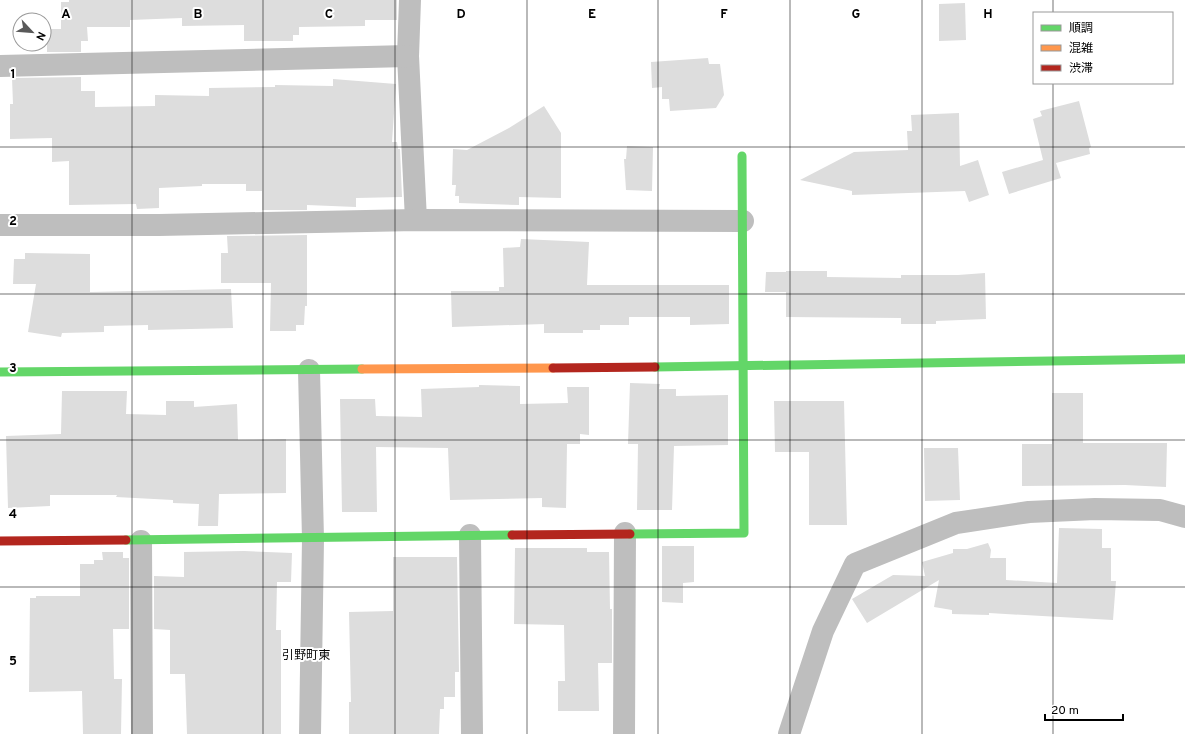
<svg xmlns="http://www.w3.org/2000/svg" width="1185" height="734" font-family="Overpass,'Noto Sans JP',sans-serif">
<style>
.building{fill:#ddd}
.lines{fill:none;stroke-linecap:round;stroke-linejoin:round}
.street{stroke:#bebebe;stroke-width:22}
.fast{stroke:#63d668;stroke-width:9}
.slow{stroke:#ff974d;stroke-width:9}
.jam{stroke:#b3261e;stroke-width:9}
.grid{fill:none;stroke:#000;stroke-width:1;stroke-opacity:0.55}
.labels{text-anchor:middle;dominant-baseline:central;stroke-width:4;stroke-linejoin:round;paint-order:stroke}
.neighbourhood-label{font-size:12px;fill:#000;stroke:#fff}
.grid-label{font-size:13px;text-anchor:middle;font-weight:bold;fill:#000;stroke:#fff;stroke-width:4;stroke-linejoin:round;paint-order:stroke}
</style>
<rect width="100%" height="100%" fill="#fff"/>
<g class="building">
<path d="M 69,0 L 397,0 L 397,20 L 365,20 L 365,26 L 299,27 L 299,35 L 293,35 L 293,41 L 244,41 L 244,25 L 182,26 L 182,18 L 130,20 L 130,27 L 87,27 L 88,41 L 81,41 L 81,52 L 47,52 L 47,29 L 61,29 L 61,2 L 69,2 Z"/>
<path d="M 965,3 L 966,40 L 939,41 L 939,4 Z"/>
<path d="M 708,58 L 709,64 L 720,64 L 724,95 L 716,108 L 670,111 L 669,99 L 662,99 L 662,87 L 652,88 L 651,62 Z"/>
<path d="M 81,77 L 81,91 L 95,91 L 95,107 L 155,106 L 155,95 L 209,96 L 209,88 L 275,87 L 275,85 L 333,86 L 333,79 L 396,84 L 392,142 L 397,142 L 398,149 L 400,149 L 402,197 L 356,198 L 356,207 L 307,205 L 307,210 L 262,210 L 262,191 L 246,191 L 246,184 L 202,184 L 202,186 L 159,188 L 159,208 L 137,209 L 136,204 L 69,205 L 69,161 L 52,162 L 52,138 L 10,139 L 10,104 L 13,104 L 12,78 Z"/>
<path d="M 1079,101 L 1091,147 L 1089,148 L 1090,154 L 1056,163 L 1061,178 L 1009,194 L 1002,172 L 1043,160 L 1033,119 L 1042,116 L 1040,111 Z"/>
<path d="M 544,106 L 561,133 L 561,198 L 519,197 L 519,205 L 459,203 L 459,196 L 455,196 L 456,185 L 452,185 L 453,149 L 467,150 L 509,128 Z"/>
<path d="M 959,113 L 960,166 L 978,160 L 989,195 L 969,202 L 965,191 L 852,195 L 852,191 L 800,180 L 854,152 L 908,150 L 907,131 L 912,131 L 911,115 Z"/>
<path d="M 627,146 L 653,147 L 652,191 L 626,190 L 624,159 L 626,159 Z"/>
<path d="M 307,235 L 307,306 L 305,306 L 304,325 L 296,325 L 296,331 L 270,331 L 271,283 L 221,283 L 221,253 L 228,253 L 227,236 Z"/>
<path d="M 521,239 L 589,242 L 587,285 L 729,285 L 729,324 L 690,325 L 690,317 L 629,317 L 629,325 L 600,325 L 600,330 L 583,330 L 583,333 L 544,333 L 544,324 L 452,327 L 451,291 L 499,291 L 499,287 L 504,287 L 503,248 L 520,247 Z"/>
<path d="M 25,253 L 90,254 L 90,292 L 231,289 L 233,328 L 148,330 L 148,325 L 104,326 L 104,332 L 62,333 L 61,337 L 28,332 L 36,284 L 13,284 L 14,259 L 25,259 Z"/>
<path d="M 786,271 L 827,271 L 827,277 L 901,278 L 901,275 L 958,275 L 985,273 L 986,319 L 936,321 L 936,324 L 901,324 L 901,318 L 786,317 L 786,292 L 765,292 L 766,272 L 786,272 Z"/>
<path d="M 630,383 L 660,384 L 659,389 L 676,389 L 676,396 L 728,395 L 728,445 L 674,446 L 672,510 L 637,510 L 638,444 L 628,444 Z"/>
<path d="M 479,385 L 520,386 L 520,404 L 568,403 L 567,387 L 589,387 L 589,435 L 580,434 L 580,444 L 567,444 L 566,508 L 542,507 L 542,498 L 450,500 L 448,448 L 376,447 L 377,512 L 342,512 L 340,399 L 375,399 L 376,416 L 422,417 L 421,389 L 479,387 Z"/>
<path d="M 62,391 L 127,391 L 126,414 L 166,415 L 166,401 L 194,401 L 194,407 L 237,404 L 238,440 L 286,439 L 286,493 L 219,494 L 218,526 L 198,526 L 199,504 L 173,503 L 173,500 L 116,497 L 117,495 L 50,495 L 50,506 L 8,508 L 6,436 L 61,434 Z"/>
<path d="M 1052,393 L 1083,393 L 1083,443 L 1167,443 L 1166,487 L 1125,485 L 1022,486 L 1022,444 L 1052,444 Z"/>
<path d="M 774,401 L 844,401 L 847,525 L 809,525 L 809,452 L 775,452 Z"/>
<path d="M 924,448 L 958,448 L 960,500 L 925,501 Z"/>
<path d="M 1059,528 L 1102,529 L 1102,548 L 1111,548 L 1111,581 L 1116,581 L 1113,620 L 989,613 L 989,615 L 952,614 L 952,610 L 934,607 L 939,580 L 867,623 L 852,599 L 893,575 L 925,576 L 922,562 L 953,553 L 953,549 L 967,549 L 988,543 L 991,550 L 990,558 L 1006,558 L 1006,580 L 1057,583 Z"/>
<path d="M 662,546 L 694,546 L 694,582 L 683,583 L 683,603 L 662,602 Z"/>
<path d="M 515,548 L 587,548 L 587,552 L 609,552 L 610,609 L 612,609 L 612,663 L 598,663 L 599,711 L 558,711 L 558,681 L 565,681 L 564,625 L 514,624 Z"/>
<path d="M 244,551 L 292,553 L 291,582 L 277,582 L 276,630 L 281,630 L 281,734 L 187,734 L 185,674 L 170,674 L 170,630 L 154,629 L 154,576 L 184,577 L 184,552 Z"/>
<path d="M 102,552 L 123,552 L 123,558 L 129,558 L 129,629 L 113,629 L 114,679 L 122,679 L 121,734 L 83,734 L 82,691 L 29,692 L 30,598 L 36,598 L 36,596 L 80,596 L 80,564 L 94,564 L 94,560 L 103,560 Z"/>
<path d="M 393,557 L 457,557 L 459,672 L 455,672 L 455,697 L 444,697 L 444,709 L 440,709 L 439,734 L 349,734 L 349,702 L 351,702 L 349,612 L 393,611 Z"/>
</g>
<g class="lines">
<g class="street">
<path d="M 410,0 L 408,56 L 416,220"/>
<path d="M 0,66 L 408,56"/>
<path d="M 0,225 L 159,225 L 416,220 L 743,221"/>
<path d="M 309,370 L 313,539 L 310,734"/>
<path d="M 470,535 L 472,734"/>
<path d="M 141,541 L 142,734"/>
<path d="M 624,734 L 625,533"/>
<path d="M 789,734 L 823,631 L 855,564 L 956,523 L 1029,512 L 1095,509 L 1160,510 L 1185,517"/>
</g>
<g class="fast">
<path d="M 655,367 L 1185,359"/>
<path d="M 0,372 L 362,369"/>
<path d="M 630,534 L 744,533 L 742,156"/>
<path d="M 126,540 L 512,535"/>
</g>
<path class="slow" d="M 362,369 L 553,368"/>
<g class="jam">
<path d="M 553,368 L 655,367"/>
<path d="M 512,535 L 630,534"/>
<path d="M 0,541 L 126,540"/>
</g>
</g>
<path class="grid" d="M 132,0 L 132,734M 263,0 L 263,734M 395,0 L 395,734M 527,0 L 527,734M 658,0 L 658,734M 790,0 L 790,734M 922,0 L 922,734M 1053,0 L 1053,13M 1053,83 L 1053,734M 0,147 L 1185,147M 0,294 L 1185,294M 0,440 L 1185,440M 0,587 L 1185,587"/>
<g class="labels">
<g class="neighbourhood-label">
<text x="306" y="656">引野町東</text>
</g>
</g>
<g class="grid-label">
<text x="66" y="18">A</text>
<text x="198" y="18">B</text>
<text x="329" y="18">C</text>
<text x="461" y="18">D</text>
<text x="592" y="18">E</text>
<text x="724" y="18">F</text>
<text x="856" y="18">G</text>
<text x="988" y="18">H</text>
<text x="13" y="78">1</text>
<text x="13" y="225">2</text>
<text x="13" y="372">3</text>
<text x="13" y="518">4</text>
<text x="13" y="665">5</text>
</g>
<rect x="1033" y="12" width="140" height="72" fill="#ffffff" stroke="#999999"/>
<rect x="1041" y="25" width="20" height="6" fill="#63d668" stroke="#999999"/>
<text x="1069" y="32" font-size="12" fill="#000000">順調</text>
<rect x="1041" y="45" width="20" height="6" fill="#ff974d" stroke="#999999"/>
<text x="1069" y="52" font-size="12" fill="#000000">混雑</text>
<rect x="1041" y="65" width="20" height="6" fill="#b3261e" stroke="#999999"/>
<text x="1069" y="72" font-size="12" fill="#000000">渋滞</text>
<g transform="translate(32 32) rotate(116)"><circle r="19" fill="#ffffff" stroke="#999999"/>
<path d="M0-3L7 15L0 10L-7 15Z" fill="#595959"/>
<text y="-6" font-size="11" font-weight="bold" text-anchor="middle" fill="#000000">N</text>
</g>
<path d="M1045 714v6h78v-6" fill="none" stroke="#000000" stroke-width="2"/>
<text x="1051" y="714" font-size="12" fill="#000000" stroke="#ffffff" stroke-width="3" paint-order="stroke">20 m</text>
</svg>
